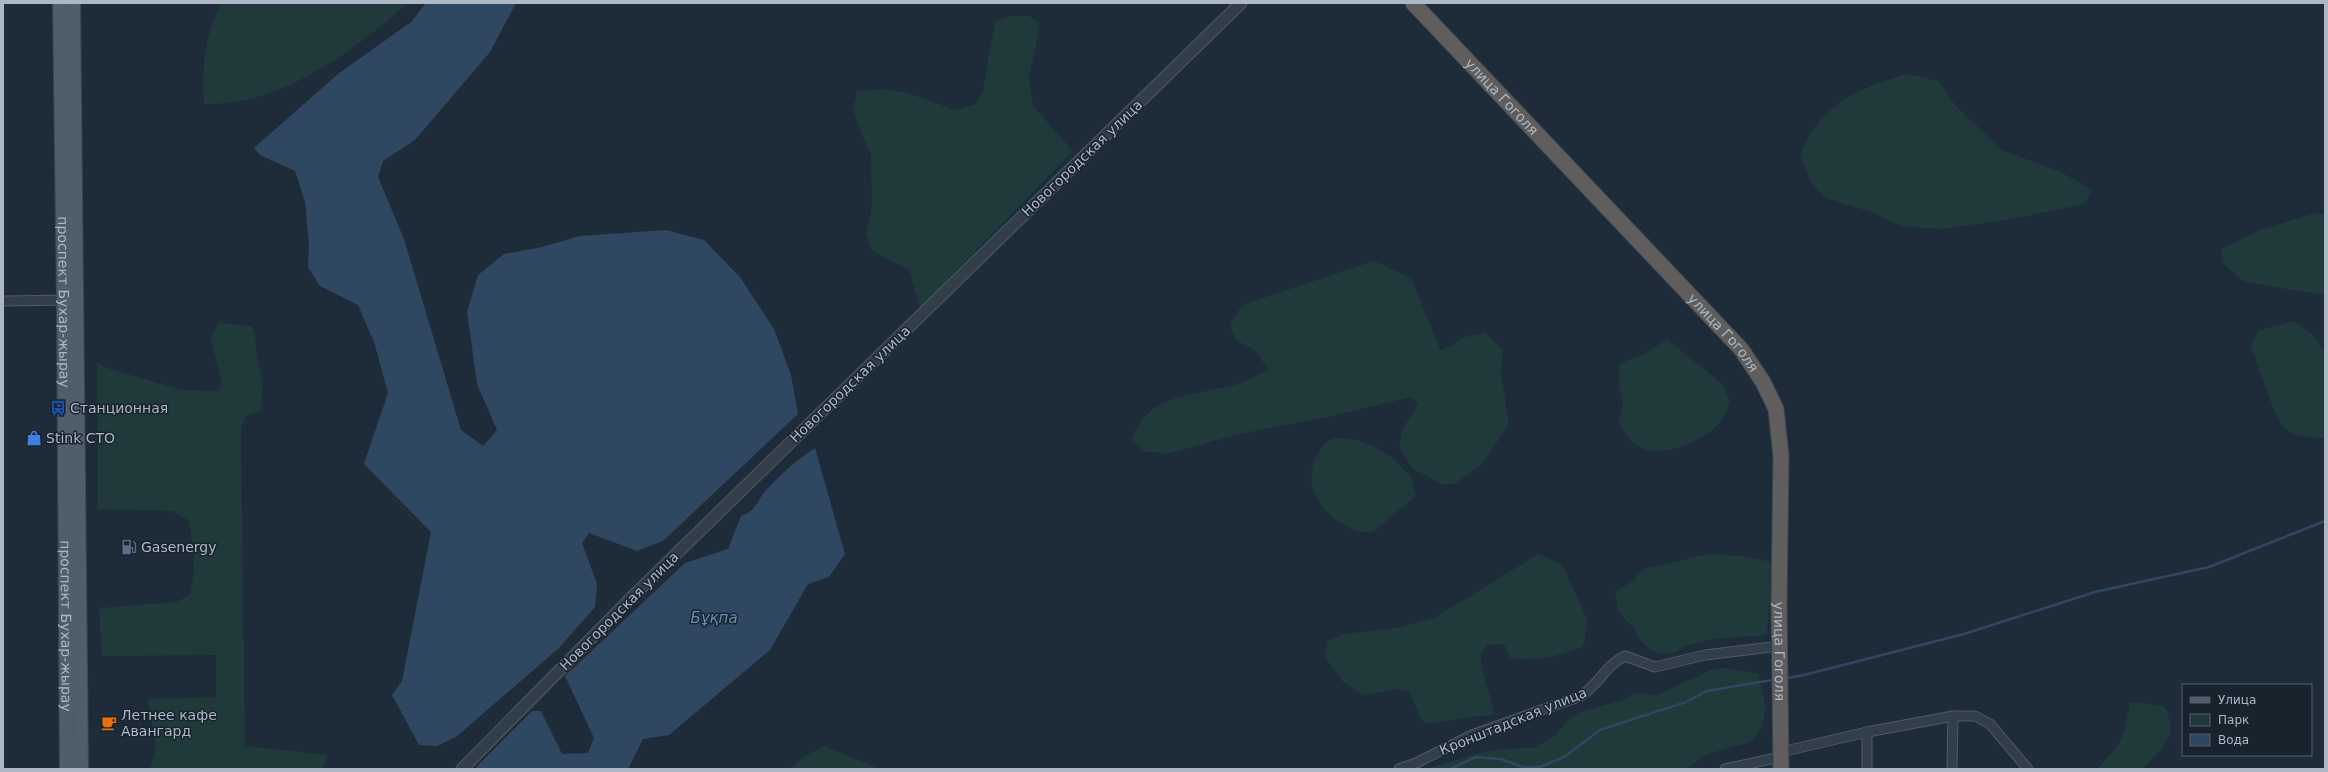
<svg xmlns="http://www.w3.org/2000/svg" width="2328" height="772" font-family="'DejaVu Sans',sans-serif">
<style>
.green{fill:#20393a}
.water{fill:#2f4760}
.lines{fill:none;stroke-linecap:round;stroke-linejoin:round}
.stream{stroke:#2f4760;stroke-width:2.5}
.minor-casing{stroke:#4f5b67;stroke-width:11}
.tertiary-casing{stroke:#4f5b67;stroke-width:13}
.primary-casing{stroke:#3b4753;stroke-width:16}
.trunk-casing{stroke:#3d4854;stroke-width:17}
.minor{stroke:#323e49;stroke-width:9}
.tertiary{stroke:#323e49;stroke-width:11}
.primary{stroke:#505d6a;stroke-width:14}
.trunk{stroke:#605e5c;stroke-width:15}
.labels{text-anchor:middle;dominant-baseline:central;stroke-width:3;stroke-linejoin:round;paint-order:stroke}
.street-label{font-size:14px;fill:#acb8c6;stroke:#18232e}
.poi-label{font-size:14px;fill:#acb8c6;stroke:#18232e;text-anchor:start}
.water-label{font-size:15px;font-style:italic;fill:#6a8cad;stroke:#18232e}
</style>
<rect width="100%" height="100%" fill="#1e2c39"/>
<g class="green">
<path d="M 221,3 L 408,3 C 351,53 283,105 204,104 C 201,69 205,35 221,3 Z"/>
<path d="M 1012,16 L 1029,16 L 1040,24 L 1029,77 L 1033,106 L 1073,151 L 920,308 L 909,270 L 872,251 L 866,233 L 872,205 L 871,154 L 861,133 L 853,108 L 857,91 L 883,89 L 907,93 L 956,110 L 976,104 L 983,91 L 995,21 Z"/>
<path d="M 1907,74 L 1938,81 L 1956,106 L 2002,150 L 2061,172 L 2092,190 L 2084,204 L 2007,220 L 1940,229 L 1901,226 L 1871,212 L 1825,198 L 1811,183 L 1800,155 C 1820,105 1858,88 1907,74 Z"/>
<path d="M 2315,213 L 2325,214 L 2325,293 L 2322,295 L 2244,282 L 2222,262 L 2222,249 L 2262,229 Z"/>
<path d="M 1374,261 L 1411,278 L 1441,351 L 1465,337 L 1485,333 L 1503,350 L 1501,373 L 1509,424 L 1483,463 L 1456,483 L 1442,485 L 1412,468 L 1399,447 L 1402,430 L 1418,404 L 1411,397 L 1333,416 L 1240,434 L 1166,454 L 1144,451 L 1132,439 C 1150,389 1199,397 1241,383 C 1250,380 1259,374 1268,369 L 1255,351 L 1235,339 L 1230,324 L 1242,305 Z"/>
<path d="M 2294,321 L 2311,333 L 2325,353 L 2325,438 C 2313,437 2296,438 2286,429 C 2275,421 2257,362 2251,346 L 2259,330 Z"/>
<path d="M 219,323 L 252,326 L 255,332 L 256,354 L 263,383 L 261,411 L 245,416 L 241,430 L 245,746 L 328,755 L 322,769 L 150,769 L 156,746 L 148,699 L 216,697 L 216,655 L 102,656 L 99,608 L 177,602 L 190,594 C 196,568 195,545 188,520 L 173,511 L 98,509 L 97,363 L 110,369 L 182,390 L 220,391 L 221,379 L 210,339 Z"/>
<path d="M 1667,339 L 1722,384 L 1730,401 C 1728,406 1726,413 1723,418 C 1711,438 1669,456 1646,450 C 1633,446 1625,433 1618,422 L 1623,403 L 1619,386 L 1619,364 L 1644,354 Z"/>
<path d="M 1332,438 L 1354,439 L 1377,448 L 1392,457 L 1411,477 L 1416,496 L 1373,532 C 1366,532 1357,532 1352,529 C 1322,515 1299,484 1319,451 C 1321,446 1328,442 1332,438 Z"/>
<path d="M 1538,554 L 1562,564 L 1588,621 L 1583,647 C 1557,656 1538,662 1510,658 L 1504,644 L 1487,645 L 1481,653 L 1481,664 L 1495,714 L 1424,724 L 1409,692 L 1393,689 L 1364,696 L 1343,682 L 1325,657 L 1328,641 L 1343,634 L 1397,628 L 1436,617 Z"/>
<path d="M 1709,554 L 1743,556 L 1772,562 L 1767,635 L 1712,639 L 1688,645 L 1674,653 L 1660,654 L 1649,649 L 1638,637 L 1634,626 L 1627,622 L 1618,610 L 1615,592 L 1633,581 L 1643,569 Z"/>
<path d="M 1727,668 L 1758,674 L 1766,708 L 1762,726 L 1751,742 L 1707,754 L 1687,769 L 1426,769 L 1476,754 L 1500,749 L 1533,748 L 1555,736 L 1568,720 L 1580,712 L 1623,700 L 1634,693 L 1657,695 L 1711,670 Z"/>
<path d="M 2130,702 L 2164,706 C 2181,738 2162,746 2143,769 L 2097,769 L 2118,746 L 2125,730 Z"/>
<path d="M 825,746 L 880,769 L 789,769 L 806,755 Z"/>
</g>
<g class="water">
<path d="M 426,3 L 516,3 L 490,52 L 415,140 L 383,161 L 378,177 L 404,239 L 461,430 L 483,446 L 497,430 L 477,384 L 467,312 L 478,275 L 504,254 L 542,247 L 580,236 L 666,230 L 704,240 L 740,277 L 774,329 L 791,375 L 798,414 L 663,541 L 637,551 L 589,533 L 582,543 L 597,584 L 595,607 L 559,648 L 456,737 L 437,746 L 419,745 L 392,695 L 402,681 L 431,532 L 364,464 L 388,393 L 374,342 L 358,305 L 320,286 L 308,267 L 309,244 L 305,202 L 295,171 L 260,155 L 254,148 L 338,74 L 411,22 Z"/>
<path d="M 815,448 L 845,554 L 829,577 L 808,584 L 770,650 L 669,735 L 643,739 L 628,769 L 477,769 L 476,767 L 532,711 L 541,711 L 562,754 L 588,753 L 594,738 L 565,676 L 685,563 L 728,549 L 741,516 C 758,510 757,499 768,488 C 782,473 798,459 815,448 Z"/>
</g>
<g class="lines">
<g class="stream">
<path d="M 1788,678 L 1804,675 L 1964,634 L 2095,592 L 2209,567 L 2325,521"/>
<path d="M 1450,769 L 1476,757 L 1501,759 L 1523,767 L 1540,767 L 1564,757 L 1600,730 L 1686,702 L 1707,691 L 1772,680"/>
</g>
<g class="minor-casing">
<g id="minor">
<path d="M 3,301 L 70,300"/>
<path d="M 1781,752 L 1867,732 L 1953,716 L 1975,716 L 1990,724 L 2028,769"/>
<path d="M 1399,769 L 1416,763 L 1472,735 L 1581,696 C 1598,685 1607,664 1625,656 L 1655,667 L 1705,655 L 1780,646"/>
<path d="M 1725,769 L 1781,757"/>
<path d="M 1867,769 L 1867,732"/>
<path d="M 1952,769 L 1953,716"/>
</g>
</g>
<g class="tertiary-casing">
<path id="tertiary" d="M 462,769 L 631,598 L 1241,3"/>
</g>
<g class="primary-casing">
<g id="primary">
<path id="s1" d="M 60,3 L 64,300 L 67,769"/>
<path d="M 73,3 L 81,769"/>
</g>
</g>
<g class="trunk-casing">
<g id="trunk">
<path id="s2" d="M 1413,3 L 1741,349 L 1763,382 L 1776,409 L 1781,456 L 1779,604 L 1781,769"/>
</g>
</g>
<use href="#minor" class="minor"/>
<use href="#tertiary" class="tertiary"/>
<use href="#primary" class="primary"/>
<use href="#trunk" class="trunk"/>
</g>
<defs>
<g id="bus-bare" transform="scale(1.2)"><path d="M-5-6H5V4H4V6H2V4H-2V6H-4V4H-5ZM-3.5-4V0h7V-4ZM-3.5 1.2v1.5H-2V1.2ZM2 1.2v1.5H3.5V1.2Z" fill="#1a4fb4" stroke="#18232e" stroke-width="2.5" paint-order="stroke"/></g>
<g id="shop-bare" transform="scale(1.2)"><path d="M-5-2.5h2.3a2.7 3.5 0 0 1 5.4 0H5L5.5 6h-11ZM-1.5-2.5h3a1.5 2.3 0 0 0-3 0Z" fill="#3f7fe0" stroke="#18232e" stroke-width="2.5" paint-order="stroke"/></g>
<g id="fuel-bare" transform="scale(1.2)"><path d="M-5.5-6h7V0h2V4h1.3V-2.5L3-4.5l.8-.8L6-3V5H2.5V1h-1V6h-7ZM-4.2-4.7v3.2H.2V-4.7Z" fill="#5c6f8a" stroke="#18232e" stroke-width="2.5" paint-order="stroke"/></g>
<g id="cafe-bare" transform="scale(1.2)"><path d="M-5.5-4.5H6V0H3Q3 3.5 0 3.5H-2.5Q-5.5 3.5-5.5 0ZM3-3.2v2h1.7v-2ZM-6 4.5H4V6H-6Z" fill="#e8710a" stroke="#18232e" stroke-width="2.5" paint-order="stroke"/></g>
</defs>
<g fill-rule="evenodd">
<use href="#bus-bare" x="58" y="408"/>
<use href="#shop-bare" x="34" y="438"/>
<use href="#fuel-bare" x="129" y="547"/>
<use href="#cafe-bare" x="109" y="723"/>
</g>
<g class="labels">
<g class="street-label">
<text stroke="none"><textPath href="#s2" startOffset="129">улица Гоголя</textPath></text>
<text transform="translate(1082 158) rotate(-44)">Новогородская улица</text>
<text stroke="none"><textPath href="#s1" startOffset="299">проспект Бухар-жырау</textPath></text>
<text stroke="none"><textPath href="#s2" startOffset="453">улица Гоголя</textPath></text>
<text transform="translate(850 384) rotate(-44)">Новогородская улица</text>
<text transform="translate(619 611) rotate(-45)">Новогородская улица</text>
<text stroke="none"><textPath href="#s1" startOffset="623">проспект Бухар-жырау</textPath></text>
<text stroke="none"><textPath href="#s2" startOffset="789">улица Гоголя</textPath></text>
<text transform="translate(1513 721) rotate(-22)">Кронштадская улица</text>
</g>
<g class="poi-label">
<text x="70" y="408">Станционная</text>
<text x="46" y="438">Stink СТО</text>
<text x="141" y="547">Gasenergy</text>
<text x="121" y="715">Летнее кафе<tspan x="121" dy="16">Авангард</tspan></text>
</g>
<g class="water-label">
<text x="714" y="618">Бұқпа</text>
</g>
</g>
<rect width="2328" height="772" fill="none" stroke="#acb8c6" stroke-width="8"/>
<rect x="2182" y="684" width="130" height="72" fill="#18232e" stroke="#535f6b"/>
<rect x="2190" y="697" width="20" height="6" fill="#505d6a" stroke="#535f6b"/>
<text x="2218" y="704" font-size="12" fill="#acb8c6">Улица</text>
<rect x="2190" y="714" width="20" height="12" fill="#20393a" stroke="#535f6b"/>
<text x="2218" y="724" font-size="12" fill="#acb8c6">Парк</text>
<rect x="2190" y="734" width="20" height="12" fill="#2f4760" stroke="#535f6b"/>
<text x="2218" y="744" font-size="12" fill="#acb8c6">Вода</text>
</svg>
